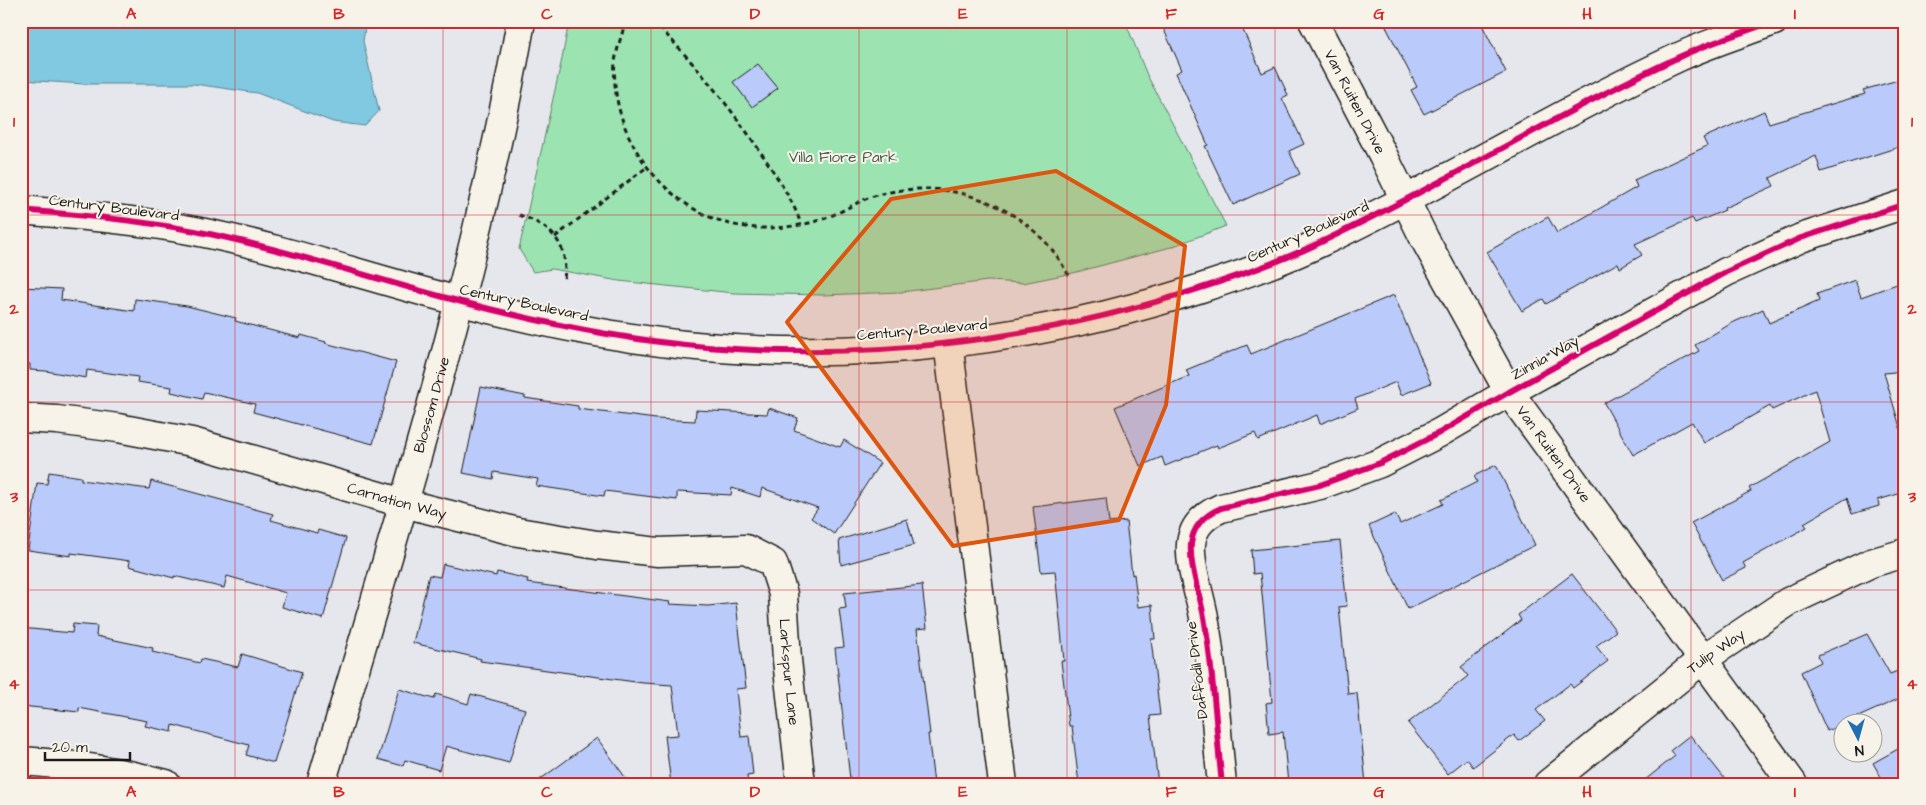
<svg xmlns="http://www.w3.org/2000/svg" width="1926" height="805" font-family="'Architects Daughter',sans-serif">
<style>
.green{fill:#9be4b2;stroke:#5c8067}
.water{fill:#80c9e0;stroke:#588492}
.building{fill:#bacafa;stroke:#1c1c1c}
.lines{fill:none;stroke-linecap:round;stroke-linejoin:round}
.minor-casing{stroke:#1c1c1c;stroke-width:31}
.path{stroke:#1c1c1c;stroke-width:3;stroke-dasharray:5 4;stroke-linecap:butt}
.minor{stroke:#f7f3e8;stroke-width:28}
.cycleway-casing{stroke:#f7f3e8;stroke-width:9}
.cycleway{stroke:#d6006c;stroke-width:6}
.marked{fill:#de560d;fill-opacity:0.2;stroke:#de560d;stroke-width:4;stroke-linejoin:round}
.grid{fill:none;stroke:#d62828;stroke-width:1;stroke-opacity:0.55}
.labels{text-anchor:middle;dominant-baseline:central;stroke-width:4;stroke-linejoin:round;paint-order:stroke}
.street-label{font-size:15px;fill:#1c1c1c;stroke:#f7f3e8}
.park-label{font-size:15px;fill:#425849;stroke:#f7f3e8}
.neatline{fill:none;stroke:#d62828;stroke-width:2}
.grid-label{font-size:16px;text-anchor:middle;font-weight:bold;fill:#d62828}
</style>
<rect width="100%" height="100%" fill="#e5e7ed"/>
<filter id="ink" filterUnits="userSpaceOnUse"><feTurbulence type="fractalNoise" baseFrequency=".02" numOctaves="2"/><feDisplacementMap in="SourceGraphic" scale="10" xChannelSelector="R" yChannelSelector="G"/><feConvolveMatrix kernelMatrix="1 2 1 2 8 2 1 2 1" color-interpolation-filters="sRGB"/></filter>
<g filter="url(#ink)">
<path class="green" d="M 569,21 L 1125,21 L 1147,75 L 1226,226 L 1171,247 L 1073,273 L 1023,283 L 988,281 L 901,292 L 823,295 L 734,293 L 619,281 L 552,269 L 533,272 L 519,249 L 562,59 Z"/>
<path class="water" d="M 21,21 L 366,21 L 363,41 L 379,111 L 365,126 L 333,122 L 257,93 L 194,84 L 84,84 L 21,80 Z"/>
<g class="building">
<path d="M 1160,21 L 1239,21 L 1262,73 L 1275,67 L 1288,95 L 1282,98 L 1304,144 L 1289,151 L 1300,174 L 1233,205 L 1205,146 L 1208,145 L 1176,73 L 1182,70 Z"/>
<path d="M 1383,21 L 1480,21 L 1506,72 L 1424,114 L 1411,90 L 1417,87 Z"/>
<path d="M 758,64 L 778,88 L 752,107 L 733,82 Z"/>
<path d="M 1905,78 L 1905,145 L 1821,172 L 1816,156 L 1770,178 L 1774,186 L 1724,208 L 1725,210 L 1695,223 L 1692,218 L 1635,244 L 1642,255 L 1620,268 L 1618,263 L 1546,304 L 1543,299 L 1522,311 L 1487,252 L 1548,217 L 1557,233 L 1637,187 L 1634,180 L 1707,146 L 1703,138 L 1764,111 L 1769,123 L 1865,94 L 1863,90 Z"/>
<path d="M 1855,280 L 1861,297 L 1905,281 L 1905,371 L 1884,373 L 1905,444 L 1905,492 L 1878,500 L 1879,506 L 1852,514 L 1847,498 L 1804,523 L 1807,527 L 1743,563 L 1746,568 L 1722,580 L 1691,523 L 1751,491 L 1749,488 L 1830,442 L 1815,390 L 1772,410 L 1770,406 L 1704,443 L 1692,422 L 1633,455 L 1604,403 L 1699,351 L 1695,345 L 1732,323 L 1763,309 L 1769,323 L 1819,301 L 1817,294 Z"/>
<path d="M 21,287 L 62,289 L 61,300 L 134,311 L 135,299 L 187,306 L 236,318 L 235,321 L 300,338 L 301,335 L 326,342 L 325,343 L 396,362 L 373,444 L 253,412 L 255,404 L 204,392 L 202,399 L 171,392 L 172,387 L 137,382 L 138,377 L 87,370 L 86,378 L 46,371 L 30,370 L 30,364 L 21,363 Z"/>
<path d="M 1394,295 L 1431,383 L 1401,395 L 1396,382 L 1355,399 L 1358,408 L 1320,424 L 1317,415 L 1258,440 L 1255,433 L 1218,448 L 1217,445 L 1165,466 L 1162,457 L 1140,466 L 1115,407 L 1189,376 L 1186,370 L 1247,345 L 1251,354 Z"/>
<path d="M 481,387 L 525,396 L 525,398 L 578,406 L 578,409 L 656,419 L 695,421 L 696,410 L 767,414 L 769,408 L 798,418 L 794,430 L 840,447 L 844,440 L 880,463 L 834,534 L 811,518 L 818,508 L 762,488 L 760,497 L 732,488 L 731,495 L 677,492 L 677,500 L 605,491 L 604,496 L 536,486 L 538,479 L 494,472 L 493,479 L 463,473 Z"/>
<path d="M 1496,465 L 1535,545 L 1408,609 L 1369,526 L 1395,514 L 1400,524 L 1443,504 L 1441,500 L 1477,482 L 1474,476 Z"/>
<path d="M 49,472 L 81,477 L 81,480 L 149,489 L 151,481 L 273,514 L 271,520 L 317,533 L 318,530 L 346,538 L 323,619 L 282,607 L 286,593 L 227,576 L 224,588 L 174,576 L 174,578 L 129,566 L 130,561 L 71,553 L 71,556 L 28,550 L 37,483 L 47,484 Z"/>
<path d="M 1106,498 L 1109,523 L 1126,521 L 1132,575 L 1134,574 L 1138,607 L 1152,605 L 1155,639 L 1151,639 L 1160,715 L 1150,716 L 1158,784 L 1079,784 L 1072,726 L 1069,726 L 1061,661 L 1064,661 L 1055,571 L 1041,572 L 1033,507 Z"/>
<path d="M 907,519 L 914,545 L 841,565 L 839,540 Z"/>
<path d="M 1340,541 L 1347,606 L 1339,607 L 1348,694 L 1357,693 L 1366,784 L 1288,784 L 1283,732 L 1269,734 L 1266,703 L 1272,702 L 1265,625 L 1260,573 L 1253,574 L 1251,550 Z"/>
<path d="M 443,564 L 496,576 L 497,572 L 528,579 L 527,583 L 670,602 L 669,604 L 708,606 L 736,603 L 746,688 L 736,689 L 741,737 L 749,736 L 753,775 L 747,776 L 748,784 L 671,784 L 665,736 L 678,735 L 672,685 L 643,683 L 480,661 L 481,659 L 465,655 L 413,643 L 429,575 L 440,577 Z"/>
<path d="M 1572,574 L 1616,631 L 1596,646 L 1608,661 L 1573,688 L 1570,684 L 1536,710 L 1545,721 L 1519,741 L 1514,735 L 1473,767 L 1467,759 L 1448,774 L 1408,723 L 1468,676 L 1461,667 L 1521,620 L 1518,615 Z"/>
<path d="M 922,585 L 927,628 L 917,629 L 930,734 L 928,734 L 934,784 L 857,784 L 856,778 L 850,779 L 835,648 L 844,647 L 839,609 L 846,608 L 844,593 Z"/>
<path d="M 73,624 L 97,626 L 96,636 L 153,648 L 152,652 L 200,663 L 201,659 L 238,667 L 242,654 L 302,672 L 274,763 L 246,755 L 249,745 L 173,725 L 172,732 L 145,726 L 147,721 L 79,708 L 79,712 L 21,706 L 21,628 L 72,633 Z"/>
<path d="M 1867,634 L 1890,674 L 1905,668 L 1905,696 L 1827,731 L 1801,672 L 1821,662 L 1818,655 Z"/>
<path d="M 399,689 L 434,699 L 436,694 L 468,704 L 471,694 L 525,709 L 509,763 L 446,746 L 439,770 L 405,760 L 403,766 L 378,759 Z"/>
<path d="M 1690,735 L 1729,784 L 1640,784 L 1675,756 L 1671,750 Z"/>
<path d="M 597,738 L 630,784 L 534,784 Z"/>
<path d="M 1905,745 L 1905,784 L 1885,784 L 1873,763 Z"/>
</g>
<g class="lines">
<g class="minor-casing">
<g id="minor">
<path id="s1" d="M 1313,21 L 1383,155 L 1425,240 L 1509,392 L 1793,784"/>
<path d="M 21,210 C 79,215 138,220 195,231 C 286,249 373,279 462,302 C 542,323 624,340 707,347 C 871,361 1041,340 1198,289 C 1239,276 1280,262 1319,243 C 1441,186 1556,114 1679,57 C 1709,43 1742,33 1774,21"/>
<path d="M 948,342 L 1003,784"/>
<path id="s2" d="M 21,418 L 57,420 L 118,428 L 192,442 L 403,503 L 518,532 L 597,545 L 658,552 L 746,549 L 773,563 L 783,594 L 787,660 L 801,784"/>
<path d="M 21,761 C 70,764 119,771 166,784"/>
<path id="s3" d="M 321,784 C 395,532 475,280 521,21"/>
<path d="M 1222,784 C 1216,731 1214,676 1205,623 C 1202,600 1189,567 1191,544 C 1193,525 1205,515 1221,508 L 1320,485 L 1380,463 L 1439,433 L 1509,392 L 1726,272 L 1801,238 L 1905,204"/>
<path id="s4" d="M 1548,784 L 1703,659 L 1788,602 L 1871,563 L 1905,553"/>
</g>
</g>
<g class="path">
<path d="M 626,21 C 622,34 617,48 615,62 C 608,145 680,230 765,228 C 789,228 814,224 835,214 C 849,208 862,199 877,195 C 939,178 1006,197 1049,246 C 1057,255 1063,266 1070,277"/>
<path d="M 653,21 C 699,67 740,119 775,174 C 784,189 796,207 801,225"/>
<path d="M 519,215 C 551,226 569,243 564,279"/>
<path d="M 555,237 L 647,167"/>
</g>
<use href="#minor" class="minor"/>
<g class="cycleway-casing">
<g id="cycleway">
<path d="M 21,210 C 79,215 138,220 195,231 C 286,249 373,279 462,302 C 542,323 624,340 707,347 C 871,361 1041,340 1198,289 C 1239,276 1280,262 1319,243 C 1441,186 1556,114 1679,57 C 1709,43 1742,33 1774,21"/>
<path d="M 1222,784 C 1216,731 1214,676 1205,623 C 1202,600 1189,567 1191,544 C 1193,525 1205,515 1221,508 L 1320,485 L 1380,463 L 1439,433 L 1509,392 L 1726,272 L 1801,238 L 1905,204"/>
</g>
</g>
<use href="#cycleway" class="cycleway"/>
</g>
</g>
<path class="marked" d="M 1056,171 L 1185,246 L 1166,405 L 1119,520 L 953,546 L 787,322 L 891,199 Z"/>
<path class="grid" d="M 235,21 L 235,784M 443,21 L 443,784M 651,21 L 651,784M 859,21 L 859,784M 1067,21 L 1067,784M 1275,21 L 1275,784M 1483,21 L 1483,784M 1691,21 L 1691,784M 21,215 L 1905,215M 21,402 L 1905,402M 21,590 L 1905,590"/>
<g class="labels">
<g class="street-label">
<text stroke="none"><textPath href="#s1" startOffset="91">Van Ruiten Drive</textPath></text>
<text transform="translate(114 208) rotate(7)">Century Boulevard</text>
<text transform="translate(1308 232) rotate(-24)">Century Boulevard</text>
<text transform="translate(524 303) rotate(12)">Century Boulevard</text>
<text transform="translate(922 330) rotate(-5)">Century Boulevard</text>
<text transform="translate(1545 358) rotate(-29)">Zinnia Way</text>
<text stroke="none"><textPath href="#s3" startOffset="395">Blossom Drive</textPath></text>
<text stroke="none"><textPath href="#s1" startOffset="496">Van Ruiten Drive</textPath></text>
<text stroke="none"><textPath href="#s2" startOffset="386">Carnation Way</textPath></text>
<text stroke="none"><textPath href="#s4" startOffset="214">Tulip Way</textPath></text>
<text transform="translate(1197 670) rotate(-97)">Daffodil Drive</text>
<text stroke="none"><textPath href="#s2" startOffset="882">Larkspur Lane</textPath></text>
</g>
<g class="park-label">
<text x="843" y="157">Villa Fiore Park</text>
</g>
</g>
<rect width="1926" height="805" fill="none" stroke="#f7f3e8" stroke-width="55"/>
<g transform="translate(1858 738) rotate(174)"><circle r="24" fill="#f7f3e8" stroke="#9f9d96"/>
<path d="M0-4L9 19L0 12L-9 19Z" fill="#1f6fb2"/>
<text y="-8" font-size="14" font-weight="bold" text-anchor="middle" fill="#1c1c1c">N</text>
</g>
<path d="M45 752v8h85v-8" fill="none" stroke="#1c1c1c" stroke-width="2.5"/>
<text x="52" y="752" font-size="15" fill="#1c1c1c" stroke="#f7f3e8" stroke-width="4" paint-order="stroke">20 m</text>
<rect x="28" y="28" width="1870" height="750" class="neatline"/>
<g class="grid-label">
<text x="131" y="19">A</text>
<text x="339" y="19">B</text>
<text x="547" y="19">C</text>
<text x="755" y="19">D</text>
<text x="963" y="19">E</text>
<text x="1171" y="19">F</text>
<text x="1379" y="19">G</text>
<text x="1587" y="19">H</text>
<text x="1795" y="19">I</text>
<text x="14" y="127">1</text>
<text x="1912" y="127">1</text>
<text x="14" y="314">2</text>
<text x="1912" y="314">2</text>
<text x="14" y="502">3</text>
<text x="1912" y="502">3</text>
<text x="14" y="689">4</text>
<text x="1912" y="689">4</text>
<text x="131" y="797">A</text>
<text x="339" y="797">B</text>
<text x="547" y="797">C</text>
<text x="755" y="797">D</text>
<text x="963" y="797">E</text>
<text x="1171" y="797">F</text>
<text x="1379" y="797">G</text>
<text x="1587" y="797">H</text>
<text x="1795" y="797">I</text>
</g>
</svg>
